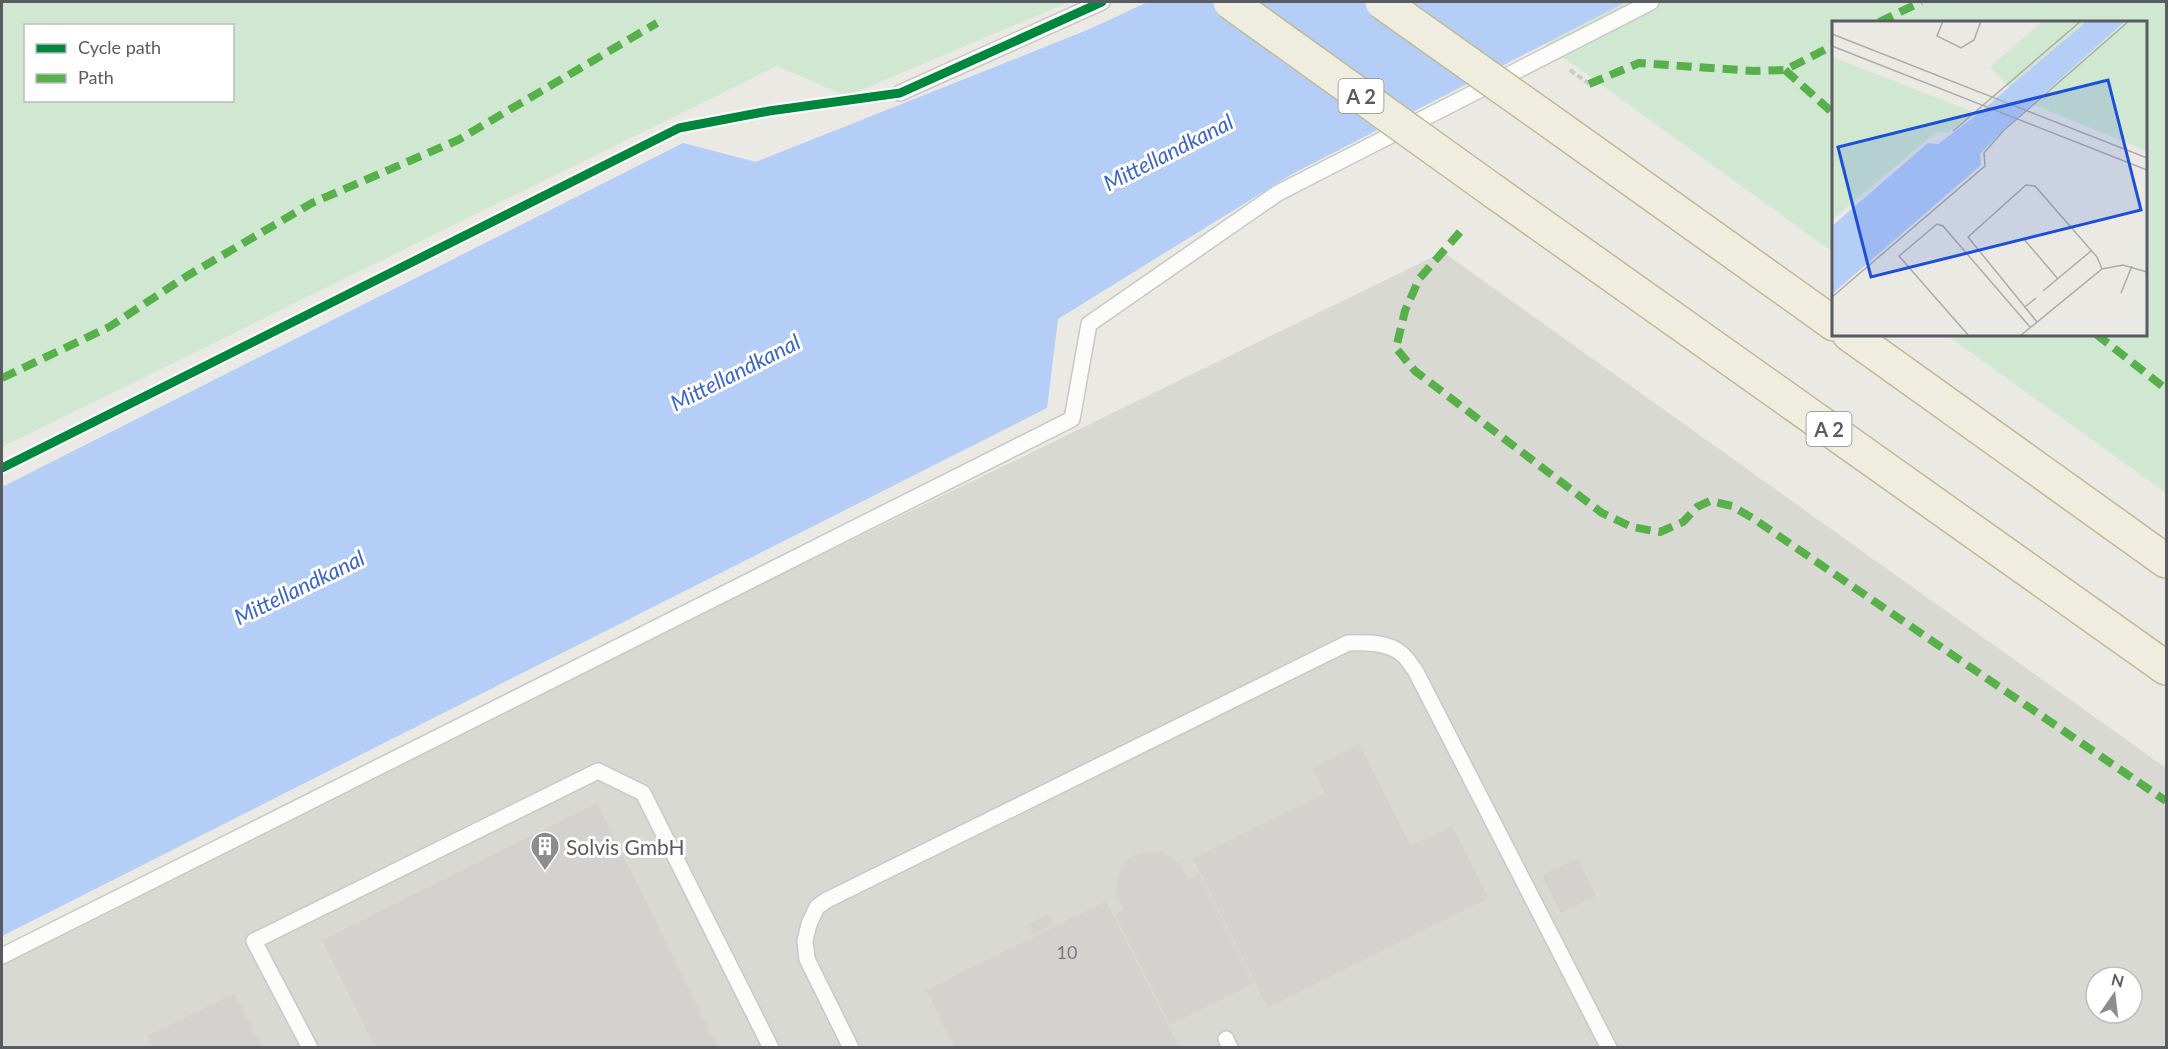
<svg xmlns="http://www.w3.org/2000/svg" width="2168" height="1049" font-family="Lato,sans-serif">
<style>
.industrial{fill:#d9d9d3;fill-rule:evenodd}
.green{fill:#d0e7d1;fill-rule:evenodd}
.water{fill:#b4cef7}
.building{fill:#d3d2ce;stroke:#d9d8d2;stroke-width:1.5}
.lines{fill:none;stroke-linecap:round;stroke-linejoin:round}
.service-casing{stroke:#c7c8c7;stroke-width:18}
.motorway-casing{stroke:#c1ba90;stroke-width:36}
.path{stroke:#c6ccca;stroke-width:4;stroke-dasharray:6 3;stroke-linecap:butt}
.service{stroke:#fcfcfb;stroke-width:15}
.motorway{stroke:#eeeddf;stroke-width:33}
.motorway-bridge-casing{stroke:#c1ba90;stroke-width:36;stroke-linecap:butt}
.motorway-bridge{stroke:#eeeddf;stroke-width:33}
.quiet{stroke:#58b04a;stroke-width:8;stroke-dasharray:15 8;stroke-linecap:butt}
.cycleway-casing{stroke:#fff;stroke-width:13}
.cycleway{stroke:#00873e;stroke-width:9}
.labels{text-anchor:middle;dominant-baseline:central;stroke-width:6;stroke-linejoin:round;paint-order:stroke}
.number-label{font-size:18px;fill:#78797e}
.shield{fill:#fff;stroke:#8b8c91;stroke-width:1.5}
.shield-label{font-size:20px;font-weight:bold;fill:#595b62}
.poi-label{font-size:21px;fill:#595b62;stroke:#fff;text-anchor:start}
.water-label{font-size:22px;font-style:italic;fill:#3d67c5;stroke:#fff}
.inset-road{fill:none;stroke:#acacab;stroke-width:1.5}
.view{fill:#1d4ed8;fill-opacity:0.15;stroke:#1d4ed8;stroke-width:3}
.inset-edge{fill:none;stroke:#595b62;stroke-width:3}
</style>
<rect width="100%" height="100%" fill="#eae9e3"/>
<path class="industrial" d="M 1443,252 L 2166,768 L 2166,1047 L 2,1048 L 2,954 ZM 2096,977 L 2132,977 L 2132,1013 L 2096,1013 Z"/>
<g class="green">
<path d="M 2,2 L 1069,2 L 847,96 L 777,66 L 2,447 ZM 26,26 L 232,26 L 232,100 L 26,100 Z"/>
<path d="M 1626,2 L 2166,2 L 2166,493 L 1947,335 L 2146,334 L 2146,22 L 1834,22 L 1833,252 L 1545,44 Z"/>
</g>
<path class="water" d="M 1148,2 L 1626,2 L 1292,174 L 1058,319 L 1047,408 L 2,936 L 2,487 L 683,143 L 756,162 L 1085,31 Z"/>
<g class="building">
<path d="M 1360,744 L 1411,845 L 1452,825 L 1489,899 L 1267,1009 L 1192,858 L 1324,793 L 1311,768 Z"/>
<path d="M 597,802 L 719,1048 L 375,1048 L 321,940 Z"/>
<path d="M 1148,851 L 1160,851 L 1170,855 L 1181,864 L 1188,878 L 1199,872 L 1255,984 L 1170,1026 L 1114,914 L 1123,909 L 1116,896 L 1116,883 L 1119,871 L 1125,861 L 1135,854 Z"/>
<path d="M 1578,857 L 1597,896 L 1561,914 L 1541,875 Z"/>
<path d="M 1106,900 L 1180,1048 L 954,1048 L 925,990 Z"/>
<path d="M 1048,913 L 1054,925 L 1033,935 L 1028,924 Z"/>
<path d="M 235,992 L 263,1048 L 153,1048 L 147,1035 Z"/>
</g>
<g class="lines">
<g class="service-casing">
<g id="service">
<path d="M 900,93 L 1102,2"/>
<path d="M 2,956 L 1072,419 L 1089,324 L 1278,193 L 1651,2"/>
<path d="M 1226,1039 L 1230,1048"/>
<path d="M 310,1048 L 254,941 L 598,771 L 643,793 L 771,1048"/>
<path d="M 851,1048 L 807,959 L 805,941 L 809,924 L 817,907 L 827,900 L 1348,643 C 1366,642 1390,642 1403,655 C 1408,659 1411,666 1415,670 L 1609,1048"/>
</g>
</g>
<g class="motorway-casing">
<g id="motorway">
<path d="M 1575,139 L 1834,324"/>
<path d="M 1492,190 L 2166,668"/>
<path d="M 1849,334 L 2166,561"/>
</g>
</g>
<path class="path" d="M 1570,70 L 1589,84"/>
<use href="#service" class="service"/>
<use href="#motorway" class="motorway"/>
<g class="motorway-bridge-casing">
<g id="motorway-bridge">
<path d="M 1230,2 L 1492,190"/>
<path d="M 1382,2 L 1575,139"/>
</g>
</g>
<use href="#motorway-bridge" class="motorway-bridge"/>
<g class="quiet">
<path d="M 1879,22 L 1921,2"/>
<path d="M 1785,70 L 1834,114"/>
<path d="M 1589,84 L 1639,63 L 1754,71 L 1785,70 L 1834,45"/>
<path d="M 1460,232 L 1419,279 L 1405,311 L 1396,348 L 1415,371 L 1602,513 L 1632,527 L 1660,532 L 1683,522 L 1697,507 L 1710,501 L 1732,506 L 1754,519 L 2166,801"/>
<path d="M 2096,334 L 2166,389"/>
<path d="M 2,378 L 109,327 L 187,276 L 312,203 L 458,140 L 657,23"/>
</g>
<g class="cycleway-casing">
<path id="cycleway" d="M 2,468 L 679,128 L 769,111 L 900,93 L 1102,2"/>
</g>
<use href="#cycleway" class="cycleway"/>
</g>
<defs>
<g id="building-pin" transform="scale(1.5)"><path d="M0 17L-7.5 6A9.5 9.5 0 1 1 7.5 6Z" fill="#8c8d8f" stroke="#fff"/><path d="M-4-6H4V6H1V3H-1V6H-4ZM-2.5-4.3h1.7v1.8h-1.7ZM.8-4.3h1.7v1.8H.8ZM-2.5-1h1.7V.8h-1.7ZM.8-1h1.7V.8H.8Z" fill="#fff"/></g>
</defs>
<g fill-rule="evenodd">
<use href="#building-pin" x="545" y="846"/>
</g>
<g class="labels">
<g class="number-label">
<text x="1067" y="952">10</text>
</g>
<g class="shield">
<rect x="1338.5" y="79" width="45" height="34" rx="4.5"/>
<rect x="1806.5" y="412" width="45" height="34" rx="4.5"/>
</g>
<g class="shield-label">
<text x="1361" y="96">A 2</text>
<text x="1829" y="429">A 2</text>
</g>
<g class="poi-label">
<text x="566" y="846">Solvis GmbH</text>
</g>
<g class="water-label">
<text transform="translate(1168 152) rotate(-27)">Mittellandkanal</text>
<text transform="translate(735 372) rotate(-27)">Mittellandkanal</text>
<text transform="translate(299 587) rotate(-26)">Mittellandkanal</text>
</g>
</g>
<g transform="translate(1832 21)">
<rect width="315" height="315" fill="#eae9e3"/>
<path d="M 211,0 L 255,0 L 178,67 L 158,46 ZM 293,0 L 315,0 L 315,130 L 200,83 ZM 0,36 L 141,91 L 115,112 L 105,110 L 0,199 Z" fill="#d0e7d1"/>
<path d="M 255,0 L 293,0 L 172,108 L 148,133 L 149,144 L 0,273 L 0,205 L 96,122 L 106,123 L 142,96 Z" fill="#b4cef7"/>
<path class="inset-road" d="M 111,0 L 105,15 L 129,27 L 142,19 L 149,0M 0,13 L 315,137M 0,25 L 315,149M 121,110 L 249,0M 191,217 L 226,258M 211,270 L 259,230M 289,272 L 300,245M 0,276 L 153,145 L 152,132 L 171,110 L 297,0M 204,277 L 193,286 L 205,301M 193,286 L 136,216 L 194,164 L 203,165 L 265,236 L 270,248M 137,315 L 67,235 L 105,203 L 111,205 L 198,306M 188,315 L 270,248 L 291,244 L 315,251"/>
<path class="view" d="M 276,59 L 309,189 L 39,256 L 6,126 Z"/>
<rect width="315" height="315" class="inset-edge"/>
</g>
<rect width="2168" height="1049" fill="none" stroke="#595b62" stroke-width="6"/>
<rect x="24" y="24" width="210" height="78" fill="#ffffff" stroke="#bdbdc0" stroke-width="1.5"/>
<rect x="36" y="44" width="30" height="9" fill="#00873e" stroke="#bdbdc0" stroke-width="1.5"/>
<text x="78" y="54" font-size="18" fill="#595b62">Cycle path</text>
<rect x="36" y="74" width="30" height="9" fill="#58b04a" stroke="#bdbdc0" stroke-width="1.5"/>
<text x="78" y="84" font-size="18" fill="#595b62">Path</text>
<g transform="translate(2114 995) rotate(14)"><circle r="28" fill="#ffffff" stroke="#bdbdc0" stroke-width="1.5"/>
<path d="M0-4.5L10 22L0 15L-10 22Z" fill="#8c8d8f"/>
<text y="-9" font-size="16" font-weight="bold" text-anchor="middle" fill="#595b62">N</text>
</g>
</svg>
